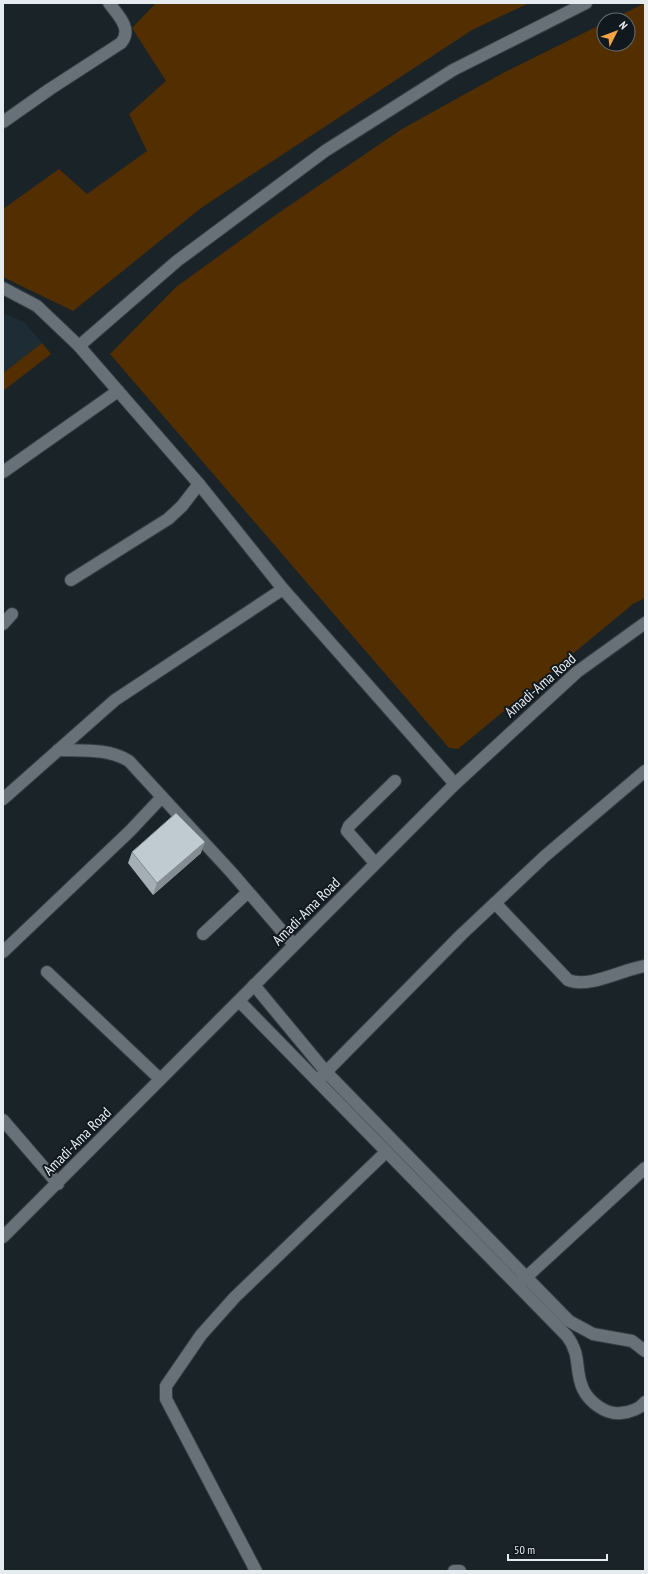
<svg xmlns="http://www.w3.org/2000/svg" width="648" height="1574" font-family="'PT Sans Narrow',sans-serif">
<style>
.built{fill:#1d2c35}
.green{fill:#522e00}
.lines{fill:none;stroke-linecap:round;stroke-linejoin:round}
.minor-casing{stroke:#363d41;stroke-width:14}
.minor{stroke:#677177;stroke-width:12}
.wall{fill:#a4aeb4}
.shaded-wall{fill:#868d92}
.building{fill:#bfcad1;stroke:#868d92}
.labels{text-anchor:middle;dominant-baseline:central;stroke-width:4;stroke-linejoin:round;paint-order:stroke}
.street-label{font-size:15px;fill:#e6ebef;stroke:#11191e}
</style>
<rect width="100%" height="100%" fill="#1a2328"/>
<path class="built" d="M 3,313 L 24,322 L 42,343 L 3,373 Z"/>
<g class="green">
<path d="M 156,3 L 529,3 L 472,30 L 201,208 L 73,311 L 3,277 L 3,209 L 59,169 L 87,194 L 147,151 L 129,114 L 166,81 L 132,28 Z"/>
<path d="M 645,3 L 645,598 L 633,604 L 458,749 L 449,748 L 110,354 L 176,287 L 277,214 L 402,129 L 503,73 L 604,23 L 604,44 L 628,44 L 628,20 L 611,20 Z"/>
<path d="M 42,343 L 51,354 L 3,391 L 3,373 Z"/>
</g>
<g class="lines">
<g class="minor-casing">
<g id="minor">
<path d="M 3,122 L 50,89 L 121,43 C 133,29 118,15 109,3"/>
<path d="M 3,288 L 37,306 L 79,346 L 199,484 L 283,589 L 455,784"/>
<path d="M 79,346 L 177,261 L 325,151 L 453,70 L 586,3"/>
<path d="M 3,472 L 118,391"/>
<path d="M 71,580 L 168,519 L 182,506 L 199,484"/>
<path d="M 3,624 L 12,614"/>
<path d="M 58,750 C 82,751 108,748 129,761 L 232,873 L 294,945"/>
<path d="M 3,799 L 115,700 L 283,589"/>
<path d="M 375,863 L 347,831 L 349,826 L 395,781"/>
<path d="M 495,903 L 568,980 C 589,989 623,969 645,966"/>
<path d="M 203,934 L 248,892"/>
<path d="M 3,952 L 130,831 L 162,797"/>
<path d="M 47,972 L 160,1079"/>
<path d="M 254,985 L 326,1072 L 569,1321 L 593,1334 L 632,1341 L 645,1351"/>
<path d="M 239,1001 L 567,1336 C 582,1356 574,1370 583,1389 C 589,1402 606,1415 621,1413 C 630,1412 639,1410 645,1402"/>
<path d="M 321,1077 L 462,934 L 545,856 L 645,771"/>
<path d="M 3,1120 L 58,1184"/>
<path d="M 3,1237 L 455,784 L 577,672 L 645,623"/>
<path d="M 521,1282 L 645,1168"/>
<path d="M 256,1571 L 166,1399 L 166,1386 L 201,1335 L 235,1297 L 386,1152"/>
<path d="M 454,1571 L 460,1571"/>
</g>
</g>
<use href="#minor" class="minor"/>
</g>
<path class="wall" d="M 132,852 L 201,853 L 153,895 L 128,863 Z"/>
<path class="shaded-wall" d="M 205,842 L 201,853 L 153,895 L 157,883 Z"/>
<path class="building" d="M 176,813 L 205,842 L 157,883 L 132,852 Z"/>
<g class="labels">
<g class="street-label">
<text transform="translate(540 685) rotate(-41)">Amadi-Ama Road</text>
<text transform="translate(306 911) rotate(-45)">Amadi-Ama Road</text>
<text transform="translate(77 1141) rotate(-45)">Amadi-Ama Road</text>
</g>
</g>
<rect width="648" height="1574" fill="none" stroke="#e6ebef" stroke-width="8"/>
<g transform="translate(616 32) rotate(48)"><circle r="19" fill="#11191e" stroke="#666d72"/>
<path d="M0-3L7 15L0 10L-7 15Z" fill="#f5a346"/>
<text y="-6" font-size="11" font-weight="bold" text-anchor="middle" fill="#e6ebef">N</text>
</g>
<path d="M508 1554v6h99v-6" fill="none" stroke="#e6ebef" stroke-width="2"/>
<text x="514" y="1554" font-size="12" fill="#e6ebef" stroke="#11191e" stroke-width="3" paint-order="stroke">50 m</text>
</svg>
